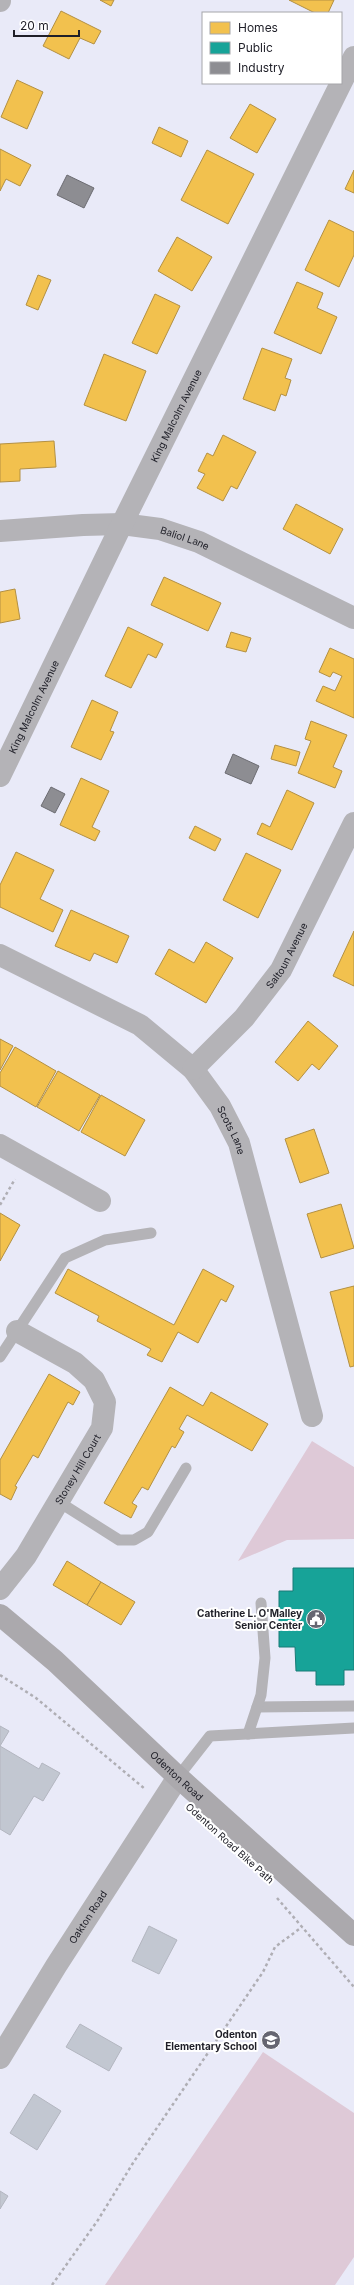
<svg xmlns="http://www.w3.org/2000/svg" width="354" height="2285" font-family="Inter,sans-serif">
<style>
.green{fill:#dec9d7}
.homes{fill:#f2c14e;stroke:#b39043}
.public{fill:#17a398;stroke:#197b76}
.industry{fill:#8d8d92;stroke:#6c6c72}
.building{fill:#c2c7d1;stroke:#b3b6c0}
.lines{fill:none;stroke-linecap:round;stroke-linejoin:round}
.path{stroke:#afaeb4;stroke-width:2.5;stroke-dasharray:3 3;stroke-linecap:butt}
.lane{stroke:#b4b3b7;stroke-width:11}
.street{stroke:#b4b3b7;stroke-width:22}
.secondary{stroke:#aba9ad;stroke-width:22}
.labels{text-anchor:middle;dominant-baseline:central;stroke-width:4;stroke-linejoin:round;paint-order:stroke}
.street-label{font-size:10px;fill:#1f1f28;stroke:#fff}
.poi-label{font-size:10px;font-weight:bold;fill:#1f1f28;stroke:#fff;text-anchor:end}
</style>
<rect width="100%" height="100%" fill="#e9eaf8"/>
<g class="green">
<path d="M 312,1441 L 354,1467 L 354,1539 L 287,1540 L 238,1561 Z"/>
<path d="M 263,2052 L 354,2113 L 354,2257 L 335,2285 L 105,2285 Z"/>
</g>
<g class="homes">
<path d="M 100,0 L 114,0 L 111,6 Z"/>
<path d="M 289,0 L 334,0 L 328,13 L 315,13 Z"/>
<path d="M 61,11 L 101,31 L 94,44 L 80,38 L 69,59 L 43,46 Z"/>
<path d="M 17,80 L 43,92 L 27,129 L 1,117 Z"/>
<path d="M 250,104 L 276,119 L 257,153 L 230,138 Z"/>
<path d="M 159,127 L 188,141 L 181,157 L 152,143 Z"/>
<path d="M 0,149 L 31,165 L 20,186 L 6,179 L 0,191 Z"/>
<path d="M 207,150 L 254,174 L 228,224 L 181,200 Z"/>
<path d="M 354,170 L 354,193 L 345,189 Z"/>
<path d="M 329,220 L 354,232 L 354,255 L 339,287 L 305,270 Z"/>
<path d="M 177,237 L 212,257 L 192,291 L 158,271 Z"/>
<path d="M 38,275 L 51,280 L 38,310 L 26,305 Z"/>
<path d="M 297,282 L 323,293 L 317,308 L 337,317 L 321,354 L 274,333 Z"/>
<path d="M 155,294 L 180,306 L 157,354 L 132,343 Z"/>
<path d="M 262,348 L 292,359 L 285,378 L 291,380 L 286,396 L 281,394 L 275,411 L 243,399 Z"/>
<path d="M 104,354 L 146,371 L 126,421 L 84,405 Z"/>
<path d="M 223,435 L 256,452 L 237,489 L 231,486 L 223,501 L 197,488 L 205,474 L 198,471 L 207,453 L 213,456 Z"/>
<path d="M 54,441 L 56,467 L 20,469 L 20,481 L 0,482 L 0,444 Z"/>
<path d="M 296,504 L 343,529 L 330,554 L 283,529 Z"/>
<path d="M 164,577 L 221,603 L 208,631 L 151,605 Z"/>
<path d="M 15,589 L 20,619 L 0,623 L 0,592 Z"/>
<path d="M 128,627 L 163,644 L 156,658 L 148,654 L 131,688 L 105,676 Z"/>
<path d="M 231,632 L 251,638 L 246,652 L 226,647 Z"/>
<path d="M 330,648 L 354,659 L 354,718 L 316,701 L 323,686 L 335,691 L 342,676 L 333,672 L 330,677 L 319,672 Z"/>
<path d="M 92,700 L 118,712 L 110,731 L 114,732 L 101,760 L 71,747 Z"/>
<path d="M 311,721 L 347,735 L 333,767 L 342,771 L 335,788 L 298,773 L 311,741 L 305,739 Z"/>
<path d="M 275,745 L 300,752 L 296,766 L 271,759 Z"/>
<path d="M 81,778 L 109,791 L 92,827 L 100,831 L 95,841 L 60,825 Z"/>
<path d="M 287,790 L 314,803 L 292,850 L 257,834 L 262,823 L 270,827 Z"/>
<path d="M 195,826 L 221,839 L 215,851 L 189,838 Z"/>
<path d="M 16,852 L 54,870 L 40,899 L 63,910 L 53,932 L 0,907 L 0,885 Z"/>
<path d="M 246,853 L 281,870 L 258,918 L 223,900 Z"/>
<path d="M 71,910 L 129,936 L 117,963 L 94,953 L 90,961 L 55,946 Z"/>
<path d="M 354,931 L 354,986 L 333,976 Z"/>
<path d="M 206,942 L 233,958 L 206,1003 L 155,974 L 169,949 L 194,963 Z"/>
<path d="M 308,1021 L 338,1046 L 319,1070 L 312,1064 L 298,1081 L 275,1062 Z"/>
<path d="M 0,1039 L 13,1046 L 0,1070 Z"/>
<path d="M 15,1047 L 56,1071 L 36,1107 L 0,1086 L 0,1073 Z"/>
<path d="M 58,1071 L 100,1095 L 79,1131 L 37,1107 Z"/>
<path d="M 101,1095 L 145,1120 L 125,1156 L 81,1132 Z"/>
<path d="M 314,1129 L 329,1173 L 300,1183 L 285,1139 Z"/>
<path d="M 341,1204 L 354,1248 L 321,1258 L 307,1214 Z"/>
<path d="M 0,1213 L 20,1225 L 0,1261 Z"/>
<path d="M 68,1269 L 174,1325 L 203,1269 L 234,1286 L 226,1302 L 221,1299 L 198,1343 L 178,1332 L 162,1362 L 147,1355 L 151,1349 L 97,1321 L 99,1316 L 55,1293 Z"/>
<path d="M 354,1286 L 354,1366 L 350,1367 L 330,1292 Z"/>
<path d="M 49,1374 L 80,1392 L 73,1405 L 68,1402 L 38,1458 L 33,1455 L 15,1486 L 17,1487 L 11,1500 L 0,1494 L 0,1460 Z"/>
<path d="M 170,1387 L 203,1406 L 211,1392 L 268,1424 L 252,1451 L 187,1415 L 179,1429 L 184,1432 L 175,1448 L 172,1446 L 148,1490 L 142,1487 L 132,1503 L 137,1506 L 131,1518 L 104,1503 Z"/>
<path d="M 67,1561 L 101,1582 L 87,1605 L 53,1585 Z"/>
<path d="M 101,1582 L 135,1602 L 121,1625 L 87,1605 Z"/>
</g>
<path class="public" d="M 293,1568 L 354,1568 L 354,1670 L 344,1670 L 344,1685 L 316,1685 L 316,1671 L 296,1671 L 295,1647 L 279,1647 L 279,1591 L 293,1591 Z"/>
<g class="industry">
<path d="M 67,175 L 94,188 L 84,208 L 57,195 Z"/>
<path d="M 233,754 L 259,766 L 251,784 L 225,773 Z"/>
<path d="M 51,787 L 65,794 L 55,813 L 41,806 Z"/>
</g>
<g class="building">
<path d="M 0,1726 L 9,1731 L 0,1746 L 39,1769 L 42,1763 L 60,1773 L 43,1801 L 34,1796 L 10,1835 L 0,1829 Z"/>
<path d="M 149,1926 L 177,1940 L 159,1974 L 132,1961 Z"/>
<path d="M 80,2024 L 122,2048 L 109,2071 L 66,2047 Z"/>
<path d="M 34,2094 L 61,2111 L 37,2150 L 10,2133 Z"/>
<path d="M 0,2191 L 8,2196 L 0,2209 Z"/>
</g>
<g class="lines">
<g class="path">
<path d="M 0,1205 L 15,1179"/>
<path d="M 0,1675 L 36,1698 L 145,1789"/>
<path d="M 277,1898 L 354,1987"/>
<path d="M 52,2285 L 98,2220 L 133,2163 L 263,1972 L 275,1947 L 302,1927"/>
</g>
<g class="lane">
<path d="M 0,1357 L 65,1258 L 105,1240 L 151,1233"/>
<path d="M 59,1502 L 119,1540 L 134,1540 L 148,1532 L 186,1468"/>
<path d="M 257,1707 L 354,1706"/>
<path d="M 248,1734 L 261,1695 L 265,1658 L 261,1603"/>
<path d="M 178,1777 L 210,1736 L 354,1728"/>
</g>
<g class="street">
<path d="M 0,1 L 0,0"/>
<path id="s1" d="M 0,531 L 83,525 L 122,524 L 160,529 L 199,542 L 354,618"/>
<path id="s2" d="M 0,776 L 122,524 L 354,57"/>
<path id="s3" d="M 0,955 L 140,1025 L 193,1069 L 220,1106 L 239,1143 L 312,1416"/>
<path id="s4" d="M 193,1069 L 244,1018 L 281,970 L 354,823"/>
<path d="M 0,1145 L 100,1201"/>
<path id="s5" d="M 0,1589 L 26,1556 L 102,1428 L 105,1402 L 94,1380 L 75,1363 L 17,1331"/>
<path id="s6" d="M 0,2058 L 56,1966 L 178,1777"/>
</g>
<path class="secondary" id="s7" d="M 0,1615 L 55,1661 L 178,1777 L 354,1935"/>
</g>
<defs>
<g id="civic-disc" transform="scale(1)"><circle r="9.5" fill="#666671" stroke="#fff"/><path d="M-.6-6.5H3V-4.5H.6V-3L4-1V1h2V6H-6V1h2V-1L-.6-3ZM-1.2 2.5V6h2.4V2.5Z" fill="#fff"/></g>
<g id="school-disc" transform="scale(1)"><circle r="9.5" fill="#666671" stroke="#fff"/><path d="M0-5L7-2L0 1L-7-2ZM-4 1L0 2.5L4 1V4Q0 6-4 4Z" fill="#fff"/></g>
</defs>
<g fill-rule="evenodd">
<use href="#civic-disc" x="316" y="1619"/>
<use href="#school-disc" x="271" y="2040"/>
</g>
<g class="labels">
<g class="street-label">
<text stroke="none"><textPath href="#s2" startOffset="401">King Malcolm Avenue</textPath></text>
<text stroke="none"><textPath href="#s1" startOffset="187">Baliol Lane</textPath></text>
<text stroke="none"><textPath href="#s2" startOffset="77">King Malcolm Avenue</textPath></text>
<text stroke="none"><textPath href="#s4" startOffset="148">Saltoun Avenue</textPath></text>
<text stroke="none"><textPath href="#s3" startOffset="298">Scots Lane</textPath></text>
<text stroke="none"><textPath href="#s5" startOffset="143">Stoney Hill Court</textPath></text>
<text stroke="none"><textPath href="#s7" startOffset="239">Odenton Road</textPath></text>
<text transform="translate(230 1843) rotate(42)">Odenton Road Bike Path</text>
<text stroke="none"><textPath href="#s6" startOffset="166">Oakton Road</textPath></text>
</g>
<g class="poi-label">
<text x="302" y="1613">Catherine L. O'Malley<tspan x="302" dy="12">Senior Center</tspan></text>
<text x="257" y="2034">Odenton<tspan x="257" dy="12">Elementary School</tspan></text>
</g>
</g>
<rect x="202" y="12" width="140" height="72" fill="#ffffff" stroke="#a5a5a9"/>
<rect x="210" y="22" width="20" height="12" fill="#f2c14e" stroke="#a5a5a9"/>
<text x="238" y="32" font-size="12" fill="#1f1f28">Homes</text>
<rect x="210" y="42" width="20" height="12" fill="#17a398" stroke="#a5a5a9"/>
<text x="238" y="52" font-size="12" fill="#1f1f28">Public</text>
<rect x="210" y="62" width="20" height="12" fill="#8d8d92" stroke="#a5a5a9"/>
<text x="238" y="72" font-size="12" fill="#1f1f28">Industry</text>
<path d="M14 30v6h65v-6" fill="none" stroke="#1f1f28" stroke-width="2"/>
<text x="20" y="30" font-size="12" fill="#1f1f28" stroke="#ffffff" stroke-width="3" paint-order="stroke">20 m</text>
</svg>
